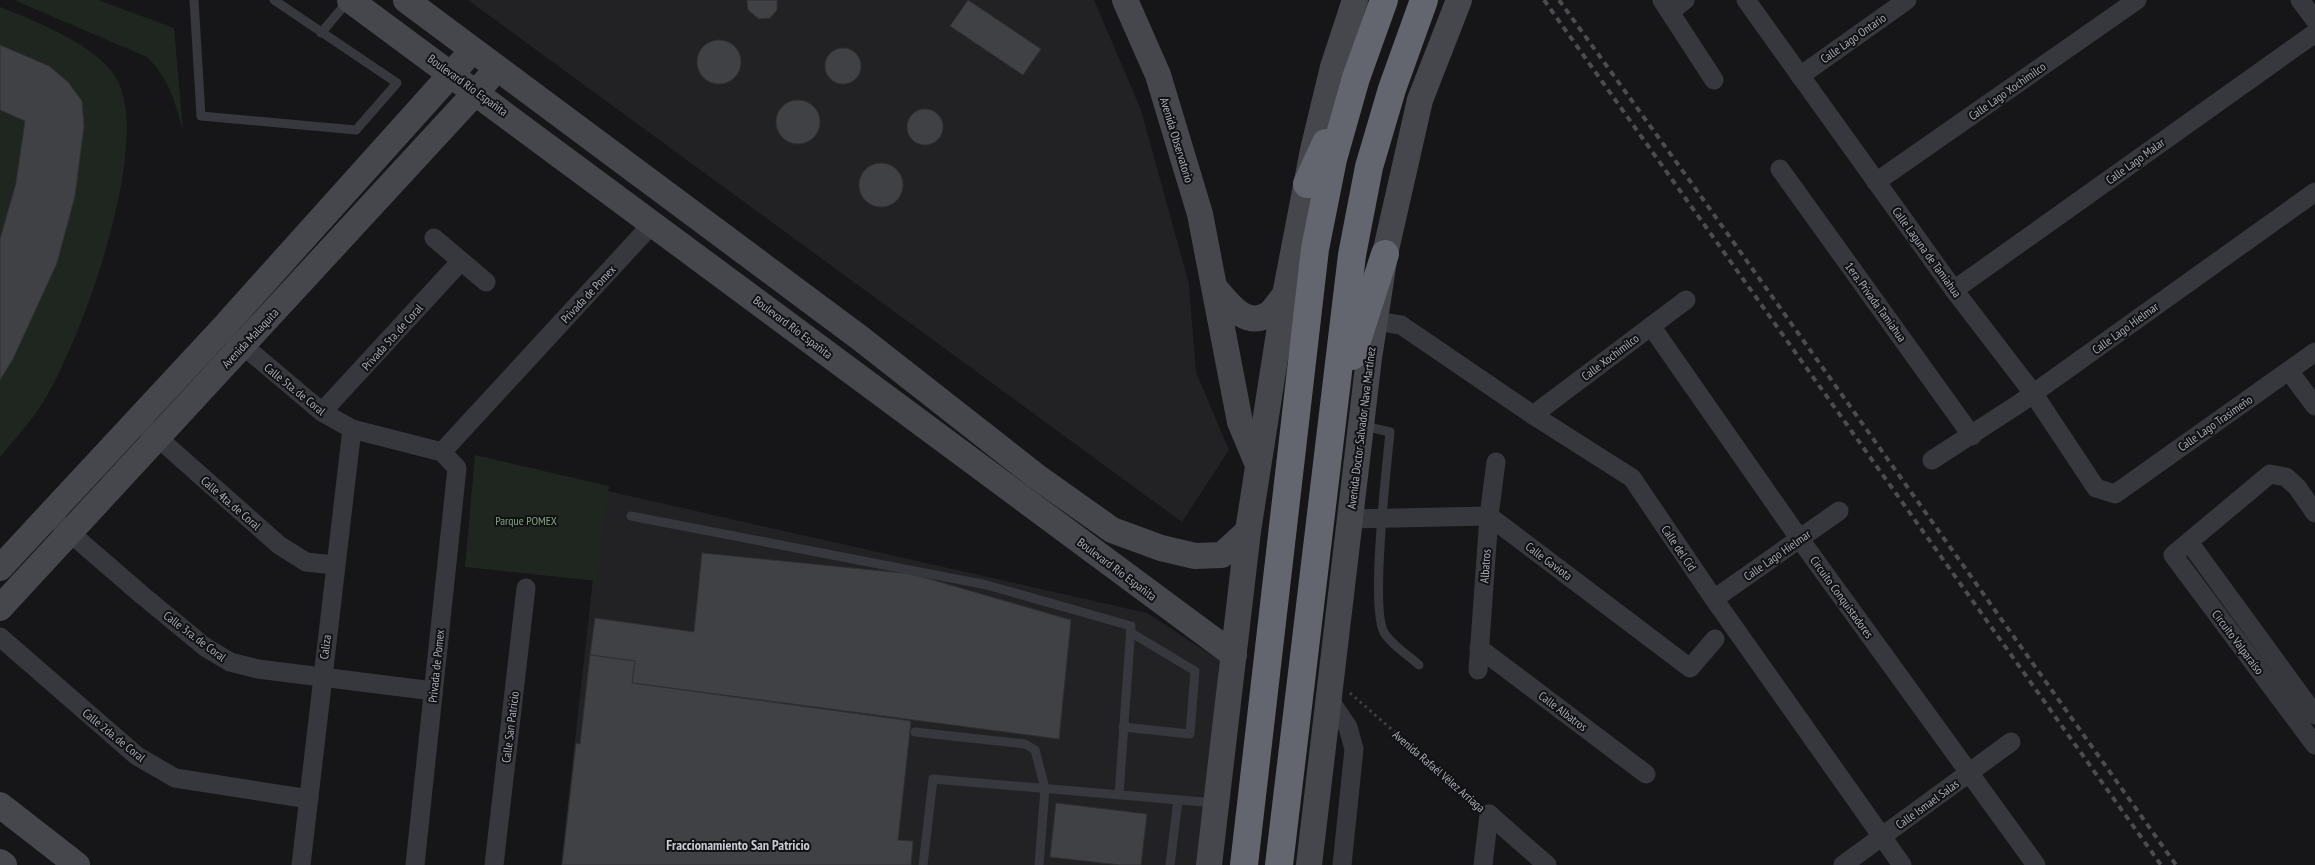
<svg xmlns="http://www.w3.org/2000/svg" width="2315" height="865" font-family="'PT Sans Narrow',sans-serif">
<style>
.built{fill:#222225}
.green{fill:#1e261f}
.building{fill:#404145;stroke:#303034}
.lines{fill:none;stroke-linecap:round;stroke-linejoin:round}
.path{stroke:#3d3f44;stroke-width:3;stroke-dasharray:2.5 4;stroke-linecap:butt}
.lane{stroke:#37383d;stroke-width:9}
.street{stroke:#37383d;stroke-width:19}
.secondary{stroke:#45474d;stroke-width:26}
.highway{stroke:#63666e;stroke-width:28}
.rail{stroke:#4a4c52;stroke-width:4;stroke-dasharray:6 5;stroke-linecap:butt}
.labels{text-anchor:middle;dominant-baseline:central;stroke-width:4;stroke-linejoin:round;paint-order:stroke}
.street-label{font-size:12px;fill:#a8adb8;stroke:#111113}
.park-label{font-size:12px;fill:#7fa381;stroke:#111113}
.neighbourhood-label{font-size:14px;font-weight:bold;fill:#c9ccd4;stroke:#111113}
</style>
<rect width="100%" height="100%" fill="#161618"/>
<g class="built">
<path d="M 468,0 L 1094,0 L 1141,110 L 1189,284 L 1196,372 L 1229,450 L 1182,522 Z"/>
<path d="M 603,490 L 1147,613 L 1219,660 L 1201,865 L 561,865 Z"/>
</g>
<g class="green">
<path d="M 14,0 L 98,0 L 174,28 L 183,130 C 174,100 170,80 147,57 Z"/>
<path d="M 0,7 C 35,21 94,44 115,76 C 156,139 79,349 40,407 C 28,425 13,441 0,457 Z"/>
<path d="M 475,455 L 609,486 L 597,581 L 465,567 Z"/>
</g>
<g class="building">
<path d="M 777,0 L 777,10 L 770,18 L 759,19 L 748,10 L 747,0 Z"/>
<path d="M 968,0 L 1041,49 L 1023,75 L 950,26 Z"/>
<circle cx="719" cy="62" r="22"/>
<path d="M 0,45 L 49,66 L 68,82 L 82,101 L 84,126 L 75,196 L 57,263 L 13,359 L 0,380 L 0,239 L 16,183 L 25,121 L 0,110 Z"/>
<circle cx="843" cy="66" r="18"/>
<circle cx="798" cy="122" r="22"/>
<circle cx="925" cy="127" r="18"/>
<circle cx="881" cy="185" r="22"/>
<path d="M 702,553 L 912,574 L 1071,620 L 1059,739 L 632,683 L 635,661 L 590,655 L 595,618 L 694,632 Z"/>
<path d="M 590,655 L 635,661 L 632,683 L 911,721 L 898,840 L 913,841 L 911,865 L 562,865 L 576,743 L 580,744 Z"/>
<path d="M 1056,803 L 1147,814 L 1141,865 L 1120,865 L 1050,857 Z"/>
</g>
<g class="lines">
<path class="path" d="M 1350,693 L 1477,804"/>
<g class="lane">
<path d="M 194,0 L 201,116 L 356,130 L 397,83 L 274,0"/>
<path d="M 321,33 L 348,1"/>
<path d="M 1364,426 L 1390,432 C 1387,465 1369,613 1385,634 C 1393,646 1409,656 1419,665"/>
<path d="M 631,516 L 987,585 L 1131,626 L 1119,795"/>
<path d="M 1123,727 L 1190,734 L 1195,671 L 1130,632"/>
<path d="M 915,732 L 1025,744 L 1035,750 L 1045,788 L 1039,865"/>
<path d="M 923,865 L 933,779 L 1215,803"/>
<path d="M 1170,865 L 1178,800"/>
</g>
<g class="street">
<path d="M 1662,0 L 1714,80"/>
<path d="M 1746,0 L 1954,290 L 2033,393 L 2096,488 L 2115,494 L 2315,352"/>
<path d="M 2300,0 L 2315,20"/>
<path d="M 1671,11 L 1685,0"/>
<path d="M 1800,76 L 1907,0"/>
<path d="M 1780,169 L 1972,436"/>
<path d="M 1876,182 L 2137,0"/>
<path d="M 434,238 L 486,282"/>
<path d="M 1954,290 L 2315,33"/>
<path d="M 1375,321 L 1401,325 L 1533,415 L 1632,478 L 1714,599 L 1902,865"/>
<path d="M 1651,326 L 1799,538 L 2036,865"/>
<path d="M 233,337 L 322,412 L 352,429 L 442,452 L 457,468 L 415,865"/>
<path d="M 2289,371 L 2315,406"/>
<path d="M 322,412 L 461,261"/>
<path d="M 1533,415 L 1686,300"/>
<path d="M 148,429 L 279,545 L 306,562 L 335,565"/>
<path d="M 442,452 L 653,223"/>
<path d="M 1932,460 L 2020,403 L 2315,192"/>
<path d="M 2315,513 L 2297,487 L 2286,477 L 2270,474 L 2173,555 L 2315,745"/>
<path d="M 1350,519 L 1489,516 L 1690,668 L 1715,639"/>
<path d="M 61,525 L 142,595 L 205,647 L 230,662 L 258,669 L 433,691"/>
<path d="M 2189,542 L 2315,715"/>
<path d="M 1714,599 L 1839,511"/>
<path d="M 0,637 L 137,756 L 175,778 L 309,799"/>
<path d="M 1479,648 L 1646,774"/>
<path d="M 1478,670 L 1489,516 L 1496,462"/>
<path d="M 1329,699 L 1348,727 L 1354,749 L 1342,865"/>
<path d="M 1489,814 L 1547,865"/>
<path d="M 301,865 L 352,429"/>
<path d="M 494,865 L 526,588"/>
<path d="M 1483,865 L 1489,814"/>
<path d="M 1843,865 L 2011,742"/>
</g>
<g class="secondary">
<path d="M 350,0 L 1234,655"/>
<path d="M 406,0 L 860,338 L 1036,476 L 1112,530 L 1161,548 L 1195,556 L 1222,555 L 1248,531"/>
<path d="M 1125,0 L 1158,75 L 1200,214 L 1240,422 L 1258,465"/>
<path d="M 1215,288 C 1228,303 1246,330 1270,313 C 1275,309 1280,300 1285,295"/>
<path d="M 0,568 L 223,328 L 463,61"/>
<path d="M 0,608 L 488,79"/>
<path d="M 0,805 L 77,865"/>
<path d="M 0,862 L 4,865"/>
<path d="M 1209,865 L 1248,531 L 1285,295 L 1313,150 L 1333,67 L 1355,0"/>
<path d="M 1309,865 L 1369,358 L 1385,254 L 1420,100 L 1459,0"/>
</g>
<g class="highway">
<path d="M 1307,184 L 1326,143"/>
<path d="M 1352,356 L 1385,254"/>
<path d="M 1244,865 L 1315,249 L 1333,159 L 1356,78 L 1384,0"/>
<path d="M 1279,865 L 1352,255 L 1369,167 L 1392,89 L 1424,0"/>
</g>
<g class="rail">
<path d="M 1544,0 L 2161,865"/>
<path d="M 1559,0 L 1690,181 L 2176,865"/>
</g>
</g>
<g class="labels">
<g class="street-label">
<text transform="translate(1853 38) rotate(-35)">Calle Lago Ontario</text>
<text transform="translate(468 85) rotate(36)">Boulevard Río Españita</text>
<text transform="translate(2007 91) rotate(-35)">Calle Lago Xochimilco</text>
<text transform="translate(1177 140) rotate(73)">Avenida Observatorio</text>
<text transform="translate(2135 161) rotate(-36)">Calle Lago Malar</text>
<text transform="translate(1927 252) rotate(54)">Calle Laguna de Tamiahua</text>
<text transform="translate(588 294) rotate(-47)">Privada de Pomex</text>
<text transform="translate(1876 302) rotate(54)">1era. Privada Tamiahua</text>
<text transform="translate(793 327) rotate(37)">Boulevard Río Españita</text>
<text transform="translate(2125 328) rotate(-36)">Calle Lago Hielmar</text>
<text transform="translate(392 337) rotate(-48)">Privada 5ta. de Coral</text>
<text transform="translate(250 338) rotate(-47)">Avenida Malaquita</text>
<text transform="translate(1610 357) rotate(-37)">Calle Xochimilco</text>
<text transform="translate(295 389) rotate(39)">Calle 5ta. de Coral</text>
<text transform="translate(2215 423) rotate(-35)">Calle Lago Trasimeño</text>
<text transform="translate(1361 428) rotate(-83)">Avenida Doctor Salvador Nava Martínez</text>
<text transform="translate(231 503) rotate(41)">Calle 4ta. de Coral</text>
<text transform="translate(1679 548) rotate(56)">Calle del Cid</text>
<text transform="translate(1777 555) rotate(-35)">Calle Lago Hielmar</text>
<text transform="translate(1549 561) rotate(37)">Calle Gaviota</text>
<text transform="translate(1485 566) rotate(-86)">Albatros</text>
<text transform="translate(1117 569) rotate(37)">Boulevard Río Españita</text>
<text transform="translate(1842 597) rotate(54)">Circuito Conquistadores</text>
<text transform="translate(195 636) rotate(37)">Calle 3ra. de Coral</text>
<text transform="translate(2238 642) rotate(53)">Circuito Valparaíso</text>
<text transform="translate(325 647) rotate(-83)">Caliza</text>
<text transform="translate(436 666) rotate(-84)">Privada de Pomex</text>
<text transform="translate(1563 711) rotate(37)">Calle Albatros</text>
<text transform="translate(510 727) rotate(-83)">Calle San Patricio</text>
<text transform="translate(114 735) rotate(39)">Calle 2da. de Coral</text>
<text transform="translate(1439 771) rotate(41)">Avenida Rafaél Vélez Arriaga</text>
<text transform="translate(1927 804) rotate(-36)">Calle Ismael Salas</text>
</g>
<g class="park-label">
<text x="526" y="520">Parque POMEX</text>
</g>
<g class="neighbourhood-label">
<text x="738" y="845">Fraccionamiento San Patricio</text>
</g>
</g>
</svg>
